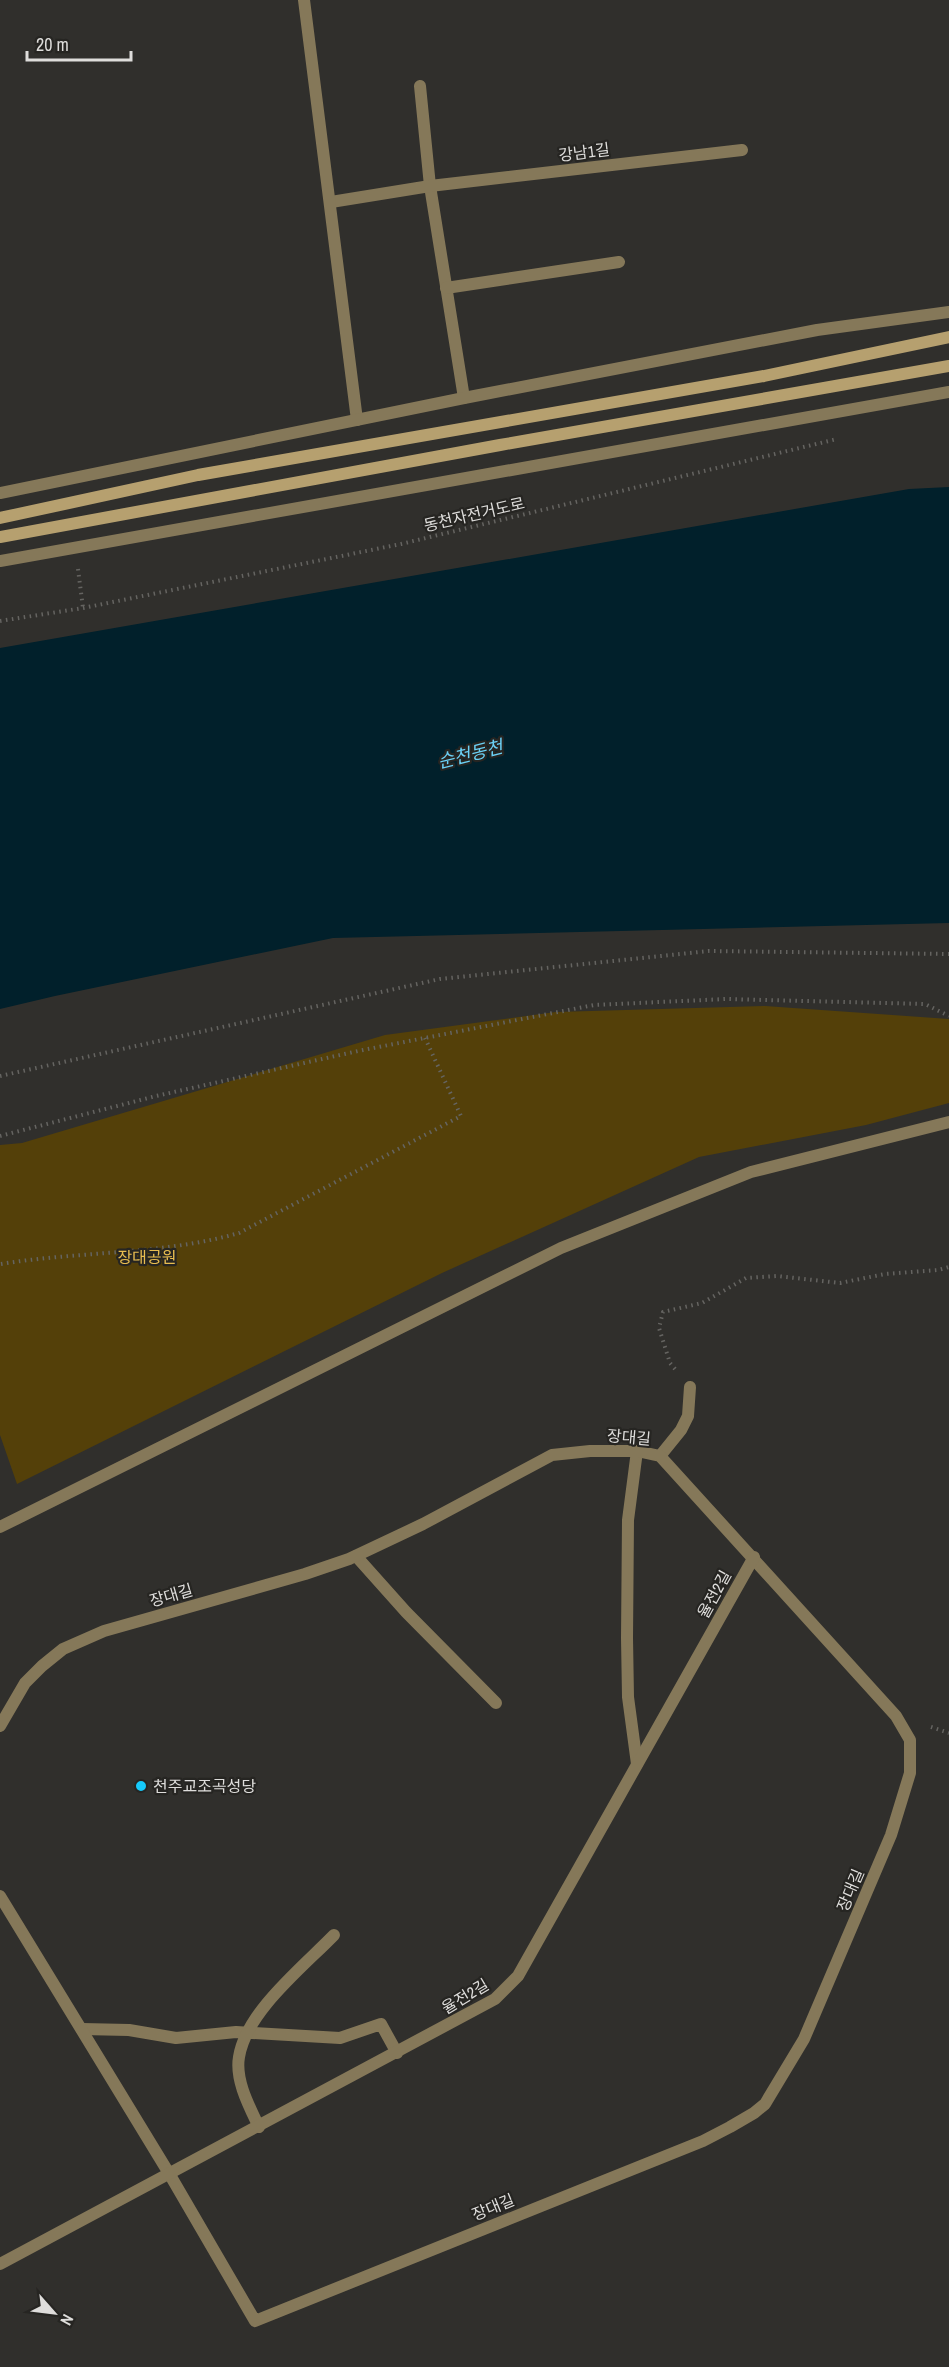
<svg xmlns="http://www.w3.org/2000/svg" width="949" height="2367" font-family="'Archivo Narrow','Noto Sans KR',sans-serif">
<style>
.green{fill:#544009}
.water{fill:#01202b}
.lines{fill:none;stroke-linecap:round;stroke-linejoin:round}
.path{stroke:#656461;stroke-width:4;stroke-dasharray:1.5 4.5;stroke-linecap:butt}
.service{stroke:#857859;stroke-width:12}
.minor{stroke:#857859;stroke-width:12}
.secondary{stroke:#b6a06f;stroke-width:12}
.poi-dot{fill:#16cafb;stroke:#262522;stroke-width:2}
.labels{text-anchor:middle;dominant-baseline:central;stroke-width:4.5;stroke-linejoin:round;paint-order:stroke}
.street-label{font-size:16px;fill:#dedddb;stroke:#262522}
.park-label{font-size:16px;fill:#e8bd50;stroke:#262522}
.poi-label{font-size:16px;fill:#dedddb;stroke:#262522;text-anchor:start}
.water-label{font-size:18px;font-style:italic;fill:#6bd1f6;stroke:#262522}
</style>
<rect width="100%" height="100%" fill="#302f2c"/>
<path class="green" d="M 765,1006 L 949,1019 L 949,1103 L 866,1125 L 699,1157 L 442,1273 L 17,1484 L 0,1435 L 0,1145 L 22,1143 L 385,1035 L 556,1012 Z"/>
<path class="water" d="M 949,487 L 949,923 L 333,938 L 55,996 L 0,1009 L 0,648 L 909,489 Z"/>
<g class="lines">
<g class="path">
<path d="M 78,569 L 83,608"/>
<path d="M 0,621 L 83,608 L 401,544 L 837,439"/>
<path d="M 0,1076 L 440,979 L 709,951 L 949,954"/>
<path d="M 0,1136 L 156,1096 L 358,1051 L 594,1005 L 726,999 L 925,1004 L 949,1016"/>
<path d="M 1,1264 C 80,1251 162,1255 239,1233 L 461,1116 L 425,1038"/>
<path d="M 675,1369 L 670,1363 L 659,1328 L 663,1312 L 702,1303 L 746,1278 L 777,1276 L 840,1283 L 885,1274 L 938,1270 L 949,1267"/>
<path d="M 931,1727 L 949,1733"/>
</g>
<g class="service">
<path d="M 420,86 L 430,186 L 464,398"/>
<path d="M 331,202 L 430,186 L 742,150"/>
<path d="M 446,288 L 619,262"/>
<path d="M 637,1451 L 628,1520 L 627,1638 L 628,1697 L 637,1764"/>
<path d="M 660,1456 L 681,1430 L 688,1416 L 690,1387"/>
<path d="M 356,1556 L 406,1612 L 496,1703"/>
<path d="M 82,2029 L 129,2030 L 176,2038 L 236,2032 L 340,2038 L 381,2024 L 397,2053"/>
<path d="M 259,2127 C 249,2106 235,2080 239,2057 C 246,2012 303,1967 334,1935"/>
</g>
<g class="minor">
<path d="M 304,0 L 357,420"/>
<path d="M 0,493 L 464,398 L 817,330 L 949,312"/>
<path d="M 0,561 L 949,392"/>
<path d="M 0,1527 L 561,1248 L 751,1172 L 949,1122"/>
<path d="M 0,1726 L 25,1683 L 42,1666 L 63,1649 L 104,1631 L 305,1574 L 349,1559 L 423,1524 L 552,1455 L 590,1451 L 637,1451 L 660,1456 L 896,1716 L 910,1740 L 910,1773 L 891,1835 L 804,2039 L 765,2104 L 754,2113 L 730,2127 L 703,2141 L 255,2321 L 170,2175 L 0,1896"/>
<path d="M 0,2264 L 495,1999 L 518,1976 L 754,1557"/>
</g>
<g class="secondary">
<path d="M 0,518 L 198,475 L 764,376 L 949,337"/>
<path d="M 0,537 L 500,445 L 949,366"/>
</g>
</g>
<circle class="poi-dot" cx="141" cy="1786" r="6"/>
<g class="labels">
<g class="street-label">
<text transform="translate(584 152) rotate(-7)">강남1길</text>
<text transform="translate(474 514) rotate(-13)">동천자전거도로</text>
<text transform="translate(629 1437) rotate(5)">장대길</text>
<text transform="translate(714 1594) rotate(-61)">율전2길</text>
<text transform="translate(171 1595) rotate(-16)">장대길</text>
<text transform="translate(850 1890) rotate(-67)">장대길</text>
<text transform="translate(465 1996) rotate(-31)">율전2길</text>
<text transform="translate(493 2207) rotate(-22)">장대길</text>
</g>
<g class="park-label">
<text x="147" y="1257">장대공원</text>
</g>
<g class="poi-label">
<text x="153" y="1786">천주교조곡성당</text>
</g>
<g class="water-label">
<text transform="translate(470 754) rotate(-14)">순천동천</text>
</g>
</g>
<g transform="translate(54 2313) rotate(118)" stroke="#262522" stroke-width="4.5" paint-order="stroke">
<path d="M0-4.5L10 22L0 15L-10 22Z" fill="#dedddb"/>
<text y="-9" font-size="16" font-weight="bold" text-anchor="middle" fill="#dedddb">N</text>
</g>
<path d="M27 51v9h104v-9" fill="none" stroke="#dedddb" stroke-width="3"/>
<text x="36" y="51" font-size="18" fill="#dedddb" stroke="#262522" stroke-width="4.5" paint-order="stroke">20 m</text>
</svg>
